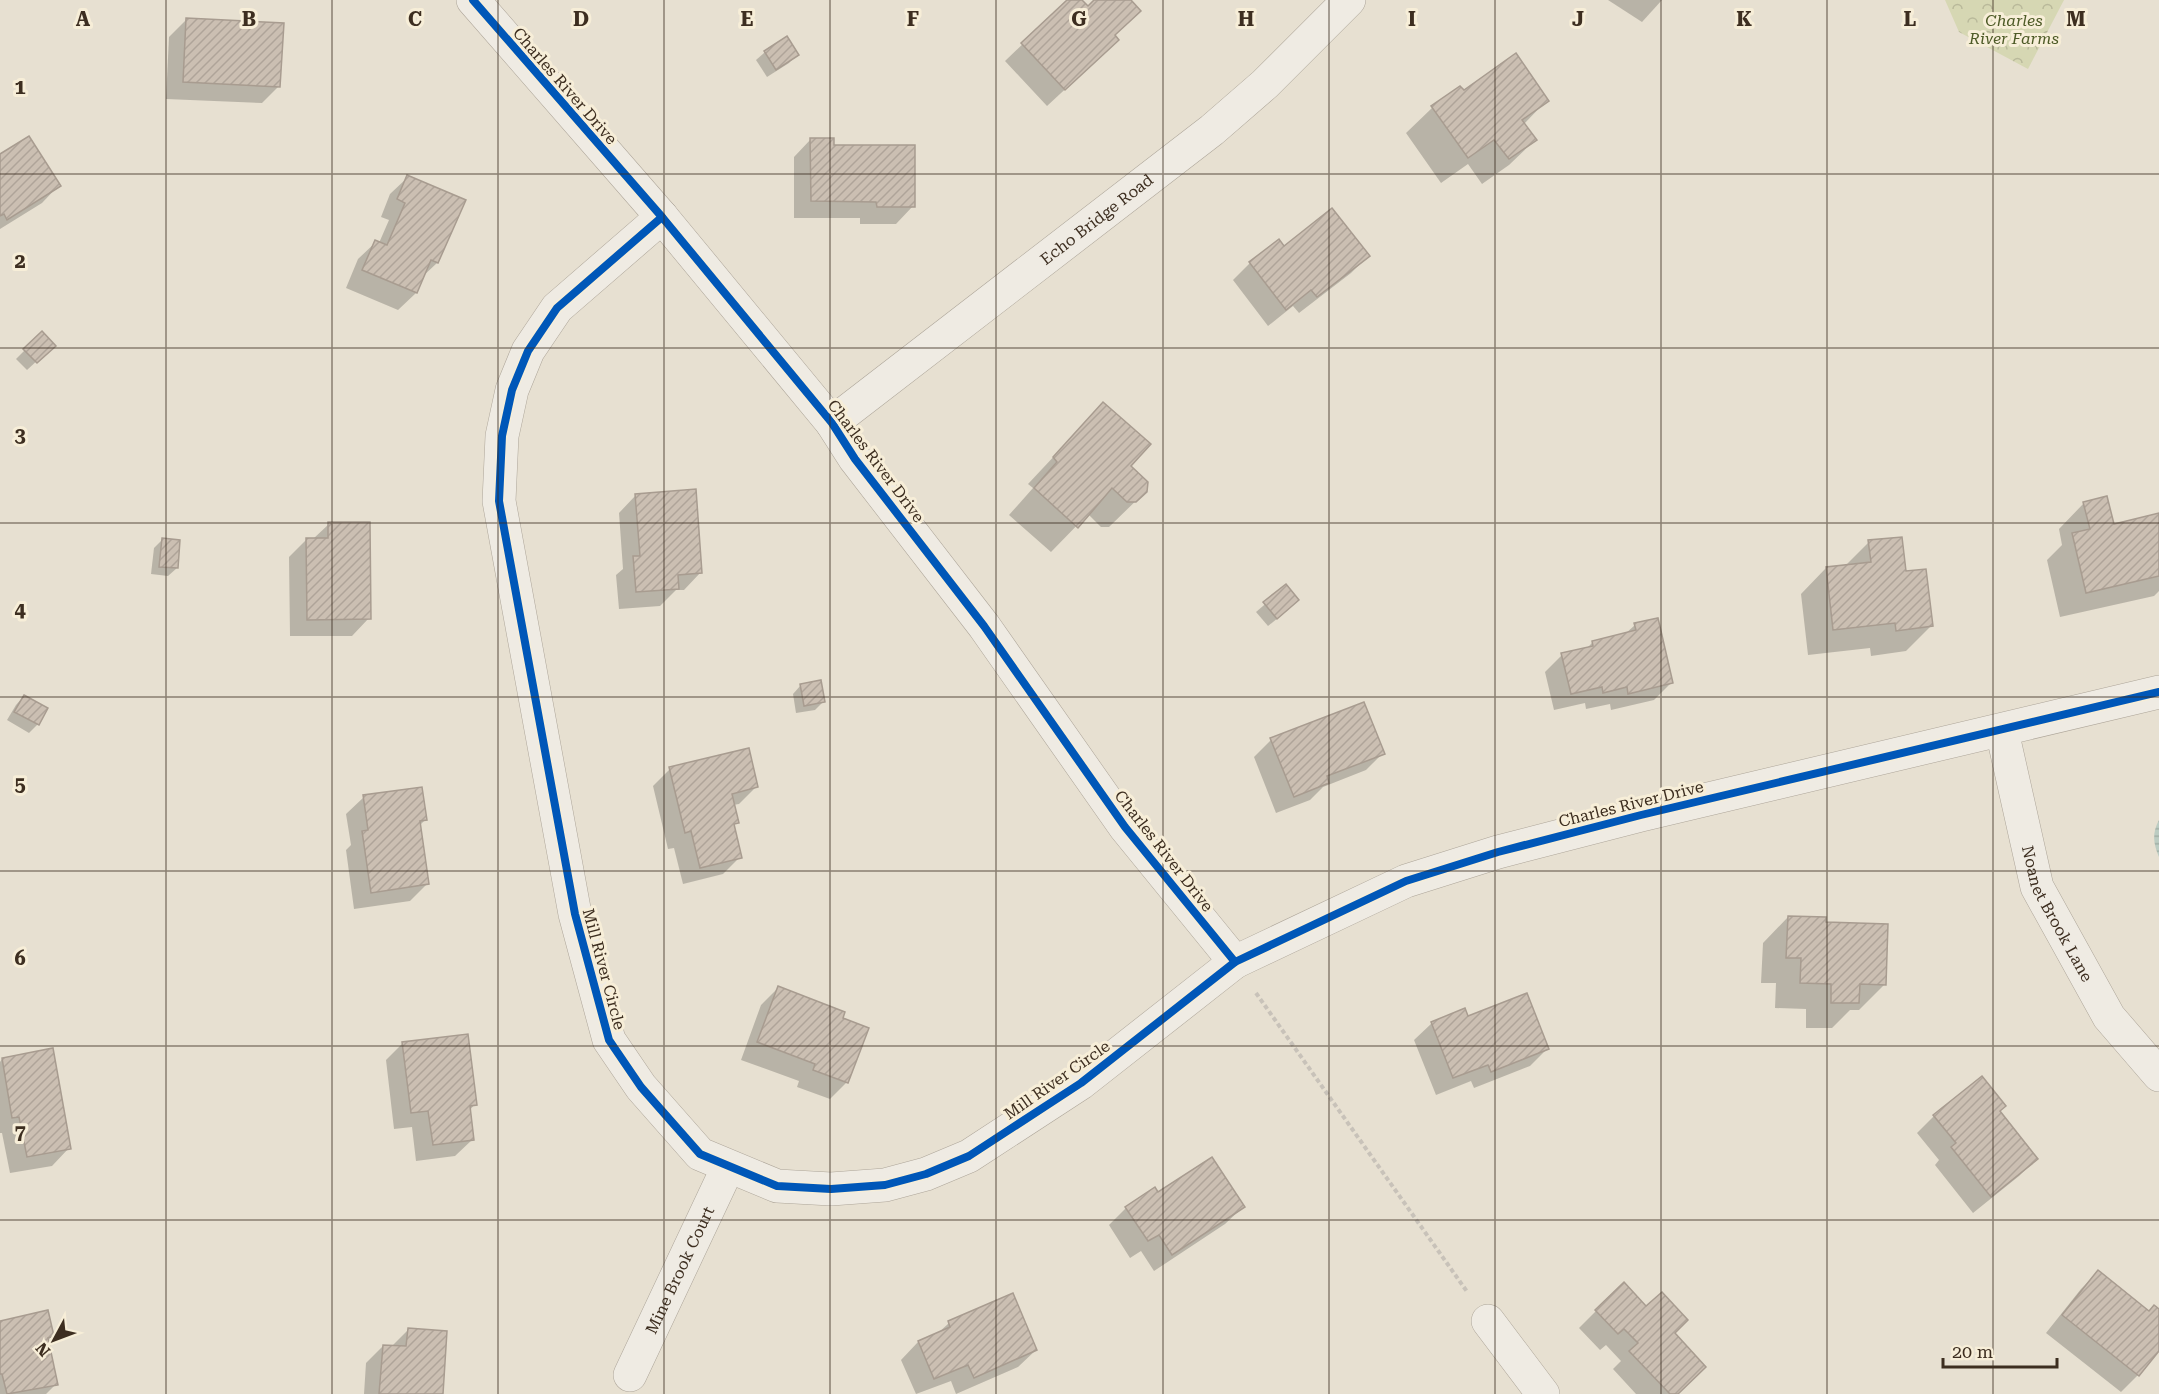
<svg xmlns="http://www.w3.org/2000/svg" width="2159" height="1394" font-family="'Roboto Serif',serif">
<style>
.park{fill:url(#park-crowns)}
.water{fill:url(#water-rules)}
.shadow{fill:#0003}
.building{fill:url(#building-hatch);stroke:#a89c90;stroke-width:1.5}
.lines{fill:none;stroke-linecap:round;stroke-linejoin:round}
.minor-casing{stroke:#ada599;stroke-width:34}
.path{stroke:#c8c2b9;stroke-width:4;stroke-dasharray:4.5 3;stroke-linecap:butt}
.minor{stroke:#efebe3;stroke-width:33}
.cycleway-casing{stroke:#f7eed8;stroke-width:11}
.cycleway{stroke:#0057b8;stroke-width:8}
.grid{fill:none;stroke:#3d2e20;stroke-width:1.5;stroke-opacity:0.55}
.labels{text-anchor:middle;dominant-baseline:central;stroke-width:6;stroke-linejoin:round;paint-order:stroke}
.park-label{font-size:16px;font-style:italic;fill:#4d5a26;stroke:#f7eed8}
.street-label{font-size:16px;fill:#3d2e20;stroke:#f7eed8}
.grid-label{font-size:20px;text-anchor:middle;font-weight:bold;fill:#3d2e20;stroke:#f7eed8;stroke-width:6;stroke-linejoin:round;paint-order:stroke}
</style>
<defs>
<pattern id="park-crowns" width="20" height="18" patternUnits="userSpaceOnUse" patternTransform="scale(1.5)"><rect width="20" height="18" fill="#d6d7b3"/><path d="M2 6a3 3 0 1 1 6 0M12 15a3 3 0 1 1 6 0" fill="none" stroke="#b9b99a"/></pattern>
<pattern id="water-rules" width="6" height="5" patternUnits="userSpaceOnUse" patternTransform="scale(1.5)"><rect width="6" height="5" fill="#bcccc2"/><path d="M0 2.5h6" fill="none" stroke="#a2b0a6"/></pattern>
<pattern id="building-hatch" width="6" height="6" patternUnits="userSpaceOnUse" patternTransform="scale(1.5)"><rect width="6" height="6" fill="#cbbfb2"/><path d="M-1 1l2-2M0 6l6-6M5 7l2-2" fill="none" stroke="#afa499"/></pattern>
</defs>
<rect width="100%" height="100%" fill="#e7e0d1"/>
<path class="park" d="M 1945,0 L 2064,0 L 2028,69 L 1959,32 Z"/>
<path class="water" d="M 2159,820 L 2159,857 C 2153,843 2152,833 2159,820 Z"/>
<g class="shadow">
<path d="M 1069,0 L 1080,0 L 1088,8 L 1096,0 L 1129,0 L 1113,36 L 1100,57 L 1047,106 L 1005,61 Z"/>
<path d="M 1608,0 L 1662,0 L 1642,22 Z"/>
<path d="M 186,20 L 279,86 L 262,103 L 166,99 L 169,37 Z"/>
<path d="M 786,38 L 797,54 L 789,63 L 767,77 L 756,60 L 765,52 Z"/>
<path d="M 1460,88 L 1463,93 L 1547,100 L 1524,124 L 1535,140 L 1509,165 L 1482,184 L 1468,164 L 1441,183 L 1406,133 L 1432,108 Z"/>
<path d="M 811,139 L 832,146 L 913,206 L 896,224 L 860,224 L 860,218 L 794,218 L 794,157 Z"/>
<path d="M 0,156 L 59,185 L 42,203 L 0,229 Z"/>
<path d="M 408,177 L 464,201 L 437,263 L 421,278 L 416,293 L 398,310 L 346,288 L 358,259 L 376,242 L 379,243 L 389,220 L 381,217 L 390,194 Z"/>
<path d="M 1278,241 L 1284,248 L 1368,256 L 1351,273 L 1299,313 L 1293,306 L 1268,326 L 1233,280 L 1250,263 Z"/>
<path d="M 42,333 L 53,346 L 27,370 L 16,359 Z"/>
<path d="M 1103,404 L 1129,466 L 1146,491 L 1109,527 L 1101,527 L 1088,514 L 1051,552 L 1009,515 L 1033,488 L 1028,484 Z"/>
<path d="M 636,495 L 701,572 L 684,590 L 676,590 L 660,606 L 619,609 L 616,575 L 623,569 L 619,513 Z"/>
<path d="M 2084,503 L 2112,526 L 2159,515 L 2159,591 L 2154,596 L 2060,617 L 2047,560 L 2062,545 L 2059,529 Z"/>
<path d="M 329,524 L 369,618 L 352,636 L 290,636 L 289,557 L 307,539 L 313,539 Z"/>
<path d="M 162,540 L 177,568 L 168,576 L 151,574 L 154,548 Z"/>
<path d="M 1869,542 L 1904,573 L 1931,626 L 1906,651 L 1871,656 L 1870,648 L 1808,655 L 1801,594 L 1826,568 L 1845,566 Z"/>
<path d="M 1286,586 L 1289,609 L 1268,626 L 1256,612 Z"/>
<path d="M 1635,625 L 1671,683 L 1654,700 L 1611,710 L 1610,704 L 1586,709 L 1585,703 L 1554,710 L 1545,672 L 1562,655 L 1585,650 L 1593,642 L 1625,634 Z"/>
<path d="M 801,685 L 823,702 L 815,710 L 796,713 L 793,694 Z"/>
<path d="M 24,696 L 38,724 L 29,733 L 7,720 L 16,705 Z"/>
<path d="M 1271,740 L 1383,753 L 1366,770 L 1323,787 L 1310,800 L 1276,813 L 1254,757 Z"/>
<path d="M 670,769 L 756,787 L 739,804 L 733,805 L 737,822 L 733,827 L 740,857 L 723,874 L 683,884 L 674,848 L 668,849 L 653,786 Z"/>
<path d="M 364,797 L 426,819 L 419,826 L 427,884 L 410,901 L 354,909 L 346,850 L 351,845 L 346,814 Z"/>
<path d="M 1788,917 L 1824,924 L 1884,985 L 1859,1010 L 1850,1010 L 1832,1028 L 1806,1028 L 1806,1009 L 1775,1008 L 1776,983 L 1761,983 L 1763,943 Z"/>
<path d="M 778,988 L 841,1019 L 847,1082 L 830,1099 L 797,1087 L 799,1081 L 741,1060 L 761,1005 Z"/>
<path d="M 1467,1018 L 1547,1049 L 1530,1066 L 1474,1088 L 1471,1081 L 1436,1095 L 1414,1040 L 1432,1023 Z"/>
<path d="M 403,1043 L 475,1104 L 469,1111 L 473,1139 L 455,1156 L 416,1161 L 412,1127 L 394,1129 L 386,1060 Z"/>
<path d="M 2,1059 L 69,1148 L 52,1166 L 10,1173 L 2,1133 L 0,1133 L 0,1062 Z"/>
<path d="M 1998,1112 L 2036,1159 L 2019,1176 L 1973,1213 L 1935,1165 L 1939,1160 L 1917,1133 L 1934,1116 Z"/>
<path d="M 1157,1194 L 1243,1207 L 1225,1224 L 1154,1271 L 1141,1251 L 1130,1258 L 1109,1225 L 1126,1208 Z"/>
<path d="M 2098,1272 L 2149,1313 L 2159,1311 L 2159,1349 L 2138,1375 L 2121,1392 L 2046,1333 L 2081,1289 Z"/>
<path d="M 1596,1311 L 1673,1333 L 1676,1394 L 1636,1394 L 1613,1369 L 1621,1361 L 1606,1345 L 1600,1350 L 1579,1328 Z"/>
<path d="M 0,1322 L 52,1336 L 47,1341 L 56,1384 L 46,1394 L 0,1394 Z"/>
<path d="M 949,1323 L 1036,1350 L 1018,1367 L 956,1394 L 951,1381 L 916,1394 L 901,1360 L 918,1342 L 937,1334 Z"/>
<path d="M 408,1330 L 442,1394 L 364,1394 L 366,1363 L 383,1346 L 391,1347 Z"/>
</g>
<g class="building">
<path d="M 1067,0 L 1082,0 L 1088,6 L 1094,0 L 1131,0 L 1141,11 L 1115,35 L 1119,40 L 1065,90 L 1021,43 Z"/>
<path d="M 186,18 L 284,23 L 280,87 L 183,82 Z"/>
<path d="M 787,36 L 799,55 L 776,70 L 764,51 Z"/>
<path d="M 1516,53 L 1549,101 L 1522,120 L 1537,140 L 1509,159 L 1494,140 L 1468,158 L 1431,106 L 1460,86 L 1464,90 Z"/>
<path d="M 29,136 L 61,186 L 7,220 L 4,214 L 0,216 L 0,154 Z"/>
<path d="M 810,138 L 834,138 L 834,145 L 915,145 L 915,207 L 877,207 L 876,202 L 811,201 Z"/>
<path d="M 407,175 L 466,200 L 438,263 L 431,260 L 417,293 L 362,270 L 375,240 L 387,245 L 405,203 L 397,199 Z"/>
<path d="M 1332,208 L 1370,256 L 1317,297 L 1311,290 L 1286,310 L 1249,262 L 1279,239 L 1284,246 Z"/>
<path d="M 42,331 L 56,346 L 37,363 L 23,349 Z"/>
<path d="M 1103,402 L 1151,444 L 1131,466 L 1148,482 L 1147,492 L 1136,502 L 1127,502 L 1112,488 L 1078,528 L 1034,488 L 1057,462 L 1053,457 Z"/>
<path d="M 696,489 L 702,573 L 678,575 L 679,589 L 636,592 L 633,556 L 640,556 L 635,494 Z"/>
<path d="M 2107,496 L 2114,524 L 2159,513 L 2159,576 L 2086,593 L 2072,533 L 2090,529 L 2083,502 Z"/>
<path d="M 328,522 L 370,522 L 371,619 L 307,620 L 306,538 L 328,538 Z"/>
<path d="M 1902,537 L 1906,571 L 1926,569 L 1933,626 L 1896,631 L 1895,623 L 1833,630 L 1826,567 L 1871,562 L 1868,540 Z"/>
<path d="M 162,538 L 180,540 L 178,568 L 159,567 Z"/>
<path d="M 1286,584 L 1299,600 L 1277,619 L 1263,602 Z"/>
<path d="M 1658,618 L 1673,683 L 1628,694 L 1627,687 L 1603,693 L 1602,687 L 1571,694 L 1561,653 L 1593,646 L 1592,641 L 1636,630 L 1634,623 Z"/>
<path d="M 821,680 L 825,702 L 804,706 L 800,684 Z"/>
<path d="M 24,695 L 48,708 L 39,725 L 14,712 Z"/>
<path d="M 1364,702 L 1385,754 L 1327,776 L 1329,783 L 1294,797 L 1270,738 Z"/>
<path d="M 749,748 L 758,787 L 732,794 L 739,823 L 734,824 L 742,858 L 700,868 L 691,831 L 685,833 L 669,767 Z"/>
<path d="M 422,787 L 427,820 L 420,821 L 429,884 L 371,893 L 362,831 L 368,830 L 363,795 Z"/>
<path d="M 1788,916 L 1826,917 L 1826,922 L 1888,924 L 1886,985 L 1860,984 L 1859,1003 L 1831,1003 L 1831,984 L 1800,983 L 1801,958 L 1786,958 Z"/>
<path d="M 778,986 L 845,1012 L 843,1018 L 869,1028 L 848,1083 L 813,1070 L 815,1064 L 757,1042 Z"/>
<path d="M 1527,993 L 1549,1049 L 1491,1072 L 1488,1065 L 1453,1078 L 1431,1022 L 1465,1008 L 1468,1016 Z"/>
<path d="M 468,1034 L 477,1105 L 470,1106 L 474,1140 L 433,1145 L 428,1111 L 411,1113 L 402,1042 Z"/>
<path d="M 53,1048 L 71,1149 L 27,1157 L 19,1117 L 12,1118 L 2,1058 Z"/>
<path d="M 1982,1076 L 2006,1106 L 2000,1111 L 2038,1159 L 1991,1197 L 1951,1147 L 1956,1143 L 1933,1115 Z"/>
<path d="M 1212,1157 L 1245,1207 L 1172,1255 L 1159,1235 L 1148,1241 L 1125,1207 L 1155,1187 L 1158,1192 Z"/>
<path d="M 2098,1270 L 2149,1311 L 2154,1305 L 2159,1309 L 2159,1351 L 2139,1376 L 2062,1315 Z"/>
<path d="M 1624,1282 L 1646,1306 L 1662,1292 L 1688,1320 L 1675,1333 L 1706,1367 L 1678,1394 L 1670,1394 L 1629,1351 L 1638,1343 L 1624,1329 L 1618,1334 L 1595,1310 Z"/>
<path d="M 1013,1293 L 1037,1350 L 974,1378 L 968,1365 L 934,1379 L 918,1341 L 950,1327 L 948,1321 Z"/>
<path d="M 48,1310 L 54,1336 L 48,1338 L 58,1385 L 7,1394 L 2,1374 L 0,1374 L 0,1321 Z"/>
<path d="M 408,1328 L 447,1331 L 443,1394 L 379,1394 L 383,1345 L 406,1346 Z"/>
</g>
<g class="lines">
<g class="minor-casing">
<g id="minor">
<path d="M 473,0 L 662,217 L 832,423 L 855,459 L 984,626 L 1125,827 L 1235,962 L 1406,881 L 1498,852 L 1641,815 L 2159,692"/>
<path d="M 662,217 L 557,308 L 528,351 L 512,390 L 502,436 L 499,501 L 575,914 L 609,1040 L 641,1087 L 700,1154 L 777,1186 L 831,1189 L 885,1185 L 926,1174 L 969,1156 L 1081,1083 L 1235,962"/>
<path id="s1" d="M 832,423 L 1212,130 L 1265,84 L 1349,0"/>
<path id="s2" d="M 2002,731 L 2037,887 L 2109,1017 L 2159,1075"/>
<path d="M 1488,1321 L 1543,1394"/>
<path id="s3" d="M 630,1375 L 728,1167"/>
</g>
</g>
<path class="path" d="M 1256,993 L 1468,1293"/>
<use href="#minor" class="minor"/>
<g class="cycleway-casing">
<g id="cycleway">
<path d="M 473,0 L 662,217 L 832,423 L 855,459 L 984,626 L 1125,827 L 1235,962 L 1406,881 L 1498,852 L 1641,815 L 2159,692"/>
<path d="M 662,217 L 557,308 L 528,351 L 512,390 L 502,436 L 499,501 L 575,914 L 609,1040 L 641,1087 L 700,1154 L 777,1186 L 831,1189 L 885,1185 L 926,1174 L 969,1156 L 1081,1083 L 1235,962"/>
</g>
</g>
<use href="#cycleway" class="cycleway"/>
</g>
<path class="grid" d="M 166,0 L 166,1394M 332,0 L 332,1394M 498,0 L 498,1394M 664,0 L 664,1394M 830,0 L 830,1394M 996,0 L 996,1394M 1163,0 L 1163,1394M 1329,0 L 1329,1394M 1495,0 L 1495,1394M 1661,0 L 1661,1394M 1827,0 L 1827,1394M 1993,0 L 1993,1394M 0,174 L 2159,174M 0,348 L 2159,348M 0,523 L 2159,523M 0,697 L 2159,697M 0,871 L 2159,871M 0,1046 L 2159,1046M 0,1220 L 2159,1220"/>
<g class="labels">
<g class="park-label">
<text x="2014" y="20">Charles<tspan x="2014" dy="18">River Farms</tspan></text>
</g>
<g class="street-label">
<text transform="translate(565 86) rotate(49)">Charles River Drive</text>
<text stroke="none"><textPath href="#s1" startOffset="334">Echo Bridge Road</textPath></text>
<text transform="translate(876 461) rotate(53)">Charles River Drive</text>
<text transform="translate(1631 804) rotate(-14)">Charles River Drive</text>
<text transform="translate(1164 851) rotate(52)">Charles River Drive</text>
<text stroke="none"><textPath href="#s2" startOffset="192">Noanet Brook Lane</textPath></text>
<text transform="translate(604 969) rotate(75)">Mill River Circle</text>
<text transform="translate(1057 1080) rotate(-35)">Mill River Circle</text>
<text stroke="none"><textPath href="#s3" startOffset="116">Mine Brook Court</textPath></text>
</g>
</g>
<g class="grid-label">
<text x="83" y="26">A</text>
<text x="249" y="26">B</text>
<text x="415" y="26">C</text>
<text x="581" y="26">D</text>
<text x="747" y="26">E</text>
<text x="913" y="26">F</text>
<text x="1079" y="26">G</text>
<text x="1246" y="26">H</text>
<text x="1412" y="26">I</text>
<text x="1578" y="26">J</text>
<text x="1744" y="26">K</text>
<text x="1910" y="26">L</text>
<text x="2076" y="26">M</text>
<text x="20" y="94">1</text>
<text x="20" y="268">2</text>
<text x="20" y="442">3</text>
<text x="20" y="617">4</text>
<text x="20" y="791">5</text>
<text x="20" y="965">6</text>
<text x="20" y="1139">7</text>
</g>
<g transform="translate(54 1340) rotate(229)" stroke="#f7eed8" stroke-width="4.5" paint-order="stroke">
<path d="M0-4.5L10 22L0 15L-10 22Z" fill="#3d2e20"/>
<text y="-9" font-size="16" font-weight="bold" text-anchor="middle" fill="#3d2e20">N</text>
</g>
<path d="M1943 1358v9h114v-9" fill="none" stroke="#3d2e20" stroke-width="3"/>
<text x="1952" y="1358" font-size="18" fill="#3d2e20" stroke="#f7eed8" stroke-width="4.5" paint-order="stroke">20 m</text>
</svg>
